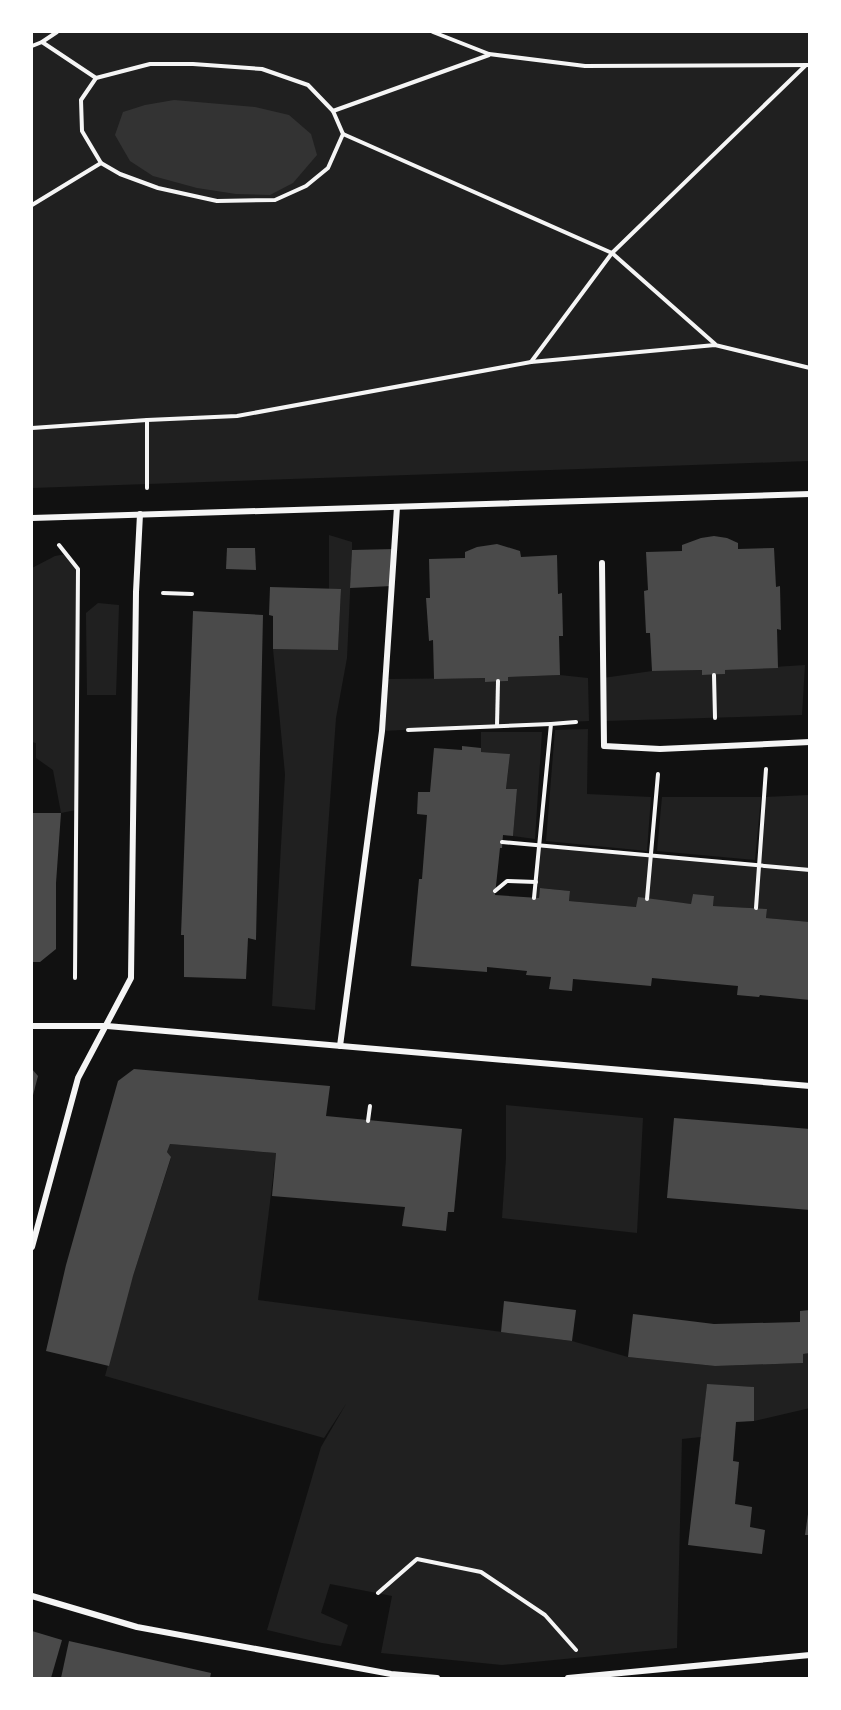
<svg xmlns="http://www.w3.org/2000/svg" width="841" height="1710" font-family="'Source Serif 4',serif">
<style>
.green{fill:#202020}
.water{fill:#333}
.building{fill:#4a4a4a}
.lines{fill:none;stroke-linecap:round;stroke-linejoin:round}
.path{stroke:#f5f5f5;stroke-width:4}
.minor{stroke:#f5f5f5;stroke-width:6}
</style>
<rect width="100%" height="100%" fill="#111"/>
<g class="green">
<path d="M 32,32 L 809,32 L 809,461 L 32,488 Z"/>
<path d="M 329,535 L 352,542 L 352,550 L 347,658 L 336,718 L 315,1010 L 272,1006 L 285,774 L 273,649 L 338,649 L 341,590 L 329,589 Z"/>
<path d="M 66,554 L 78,569 L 76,810 L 61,813 L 53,770 L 36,758 L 36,743 L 32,742 L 32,568 L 55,556 Z"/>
<path d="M 98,603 L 119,605 L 116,695 L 87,695 L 86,613 Z"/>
<path d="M 805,665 L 802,715 L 604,721 L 603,678 L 652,671 L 702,670 L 703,675 L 724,674 L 725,670 Z"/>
<path d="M 560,675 L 588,678 L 589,721 L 382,731 L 386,679 L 485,678 L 486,682 L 508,681 L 508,677 Z"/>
<path d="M 588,729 L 587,794 L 651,797 L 647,851 L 546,841 L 555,730 Z"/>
<path d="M 481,732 L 542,732 L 535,839 L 513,836 L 517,789 L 506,789 L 510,754 L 481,752 Z"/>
<path d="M 809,795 L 809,922 L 766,918 L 767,909 L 713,906 L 714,896 L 693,894 L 691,904 L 660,902 L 636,907 L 569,901 L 570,891 L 541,888 L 539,898 L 534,898 L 539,846 L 759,866 L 765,797 Z"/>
<path d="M 662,797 L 761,797 L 755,860 L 657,851 Z"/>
<path d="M 506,1105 L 643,1118 L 637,1233 L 502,1218 L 506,1158 Z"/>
<path d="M 170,1144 L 276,1153 L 258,1300 L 572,1341 L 628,1357 L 715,1366 L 802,1363 L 803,1354 L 809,1353 L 810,1408 L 754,1421 L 754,1387 L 707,1385 L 701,1437 L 682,1439 L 677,1648 L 502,1665 L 381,1653 L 392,1596 L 330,1584 L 321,1613 L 348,1625 L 341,1646 L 322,1643 L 267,1630 L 321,1447 L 346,1404 L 324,1438 L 105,1376 L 130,1285 L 171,1158 L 167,1152 Z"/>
</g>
<path class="water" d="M 174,100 L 255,107 L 289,115 L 311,134 L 317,155 L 293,183 L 270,195 L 236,194 L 197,188 L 153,176 L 130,161 L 115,135 L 123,112 L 145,105 Z"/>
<g class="building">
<path d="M 714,536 L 727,538 L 738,543 L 738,549 L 774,548 L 776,587 L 780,586 L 781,630 L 777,629 L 778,668 L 725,670 L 725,674 L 702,675 L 702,670 L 652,671 L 650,633 L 646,633 L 644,591 L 648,590 L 646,552 L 682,551 L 682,545 L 701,538 Z"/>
<path d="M 497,544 L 520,551 L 521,557 L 557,555 L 558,594 L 562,593 L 563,636 L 559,636 L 560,675 L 508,677 L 508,681 L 485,682 L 485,678 L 434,679 L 433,640 L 429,641 L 426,598 L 430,598 L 429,559 L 465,558 L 465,552 L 477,547 Z"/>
<path d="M 227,548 L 255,548 L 256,570 L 226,569 Z"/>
<path d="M 395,549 L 392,586 L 350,588 L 352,550 Z"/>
<path d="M 270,587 L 341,589 L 338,650 L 273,649 L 273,616 L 269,615 Z"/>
<path d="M 193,611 L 263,615 L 256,940 L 248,938 L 246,979 L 184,977 L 184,935 L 181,935 Z"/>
<path d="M 462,746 L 481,748 L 481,752 L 510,754 L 506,789 L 517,789 L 513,836 L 503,835 L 502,848 L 500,848 L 495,895 L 539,898 L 540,888 L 570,891 L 569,901 L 636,907 L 638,897 L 691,904 L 693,894 L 714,896 L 713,906 L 767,909 L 766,918 L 810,922 L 810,1000 L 760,995 L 759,997 L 737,995 L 738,986 L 652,978 L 651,986 L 573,979 L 572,991 L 549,989 L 551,977 L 526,975 L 527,971 L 487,967 L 487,972 L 411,966 L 419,879 L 422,879 L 427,815 L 417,814 L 418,792 L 430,792 L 434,748 L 462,750 Z"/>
<path d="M 32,813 L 61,813 L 56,883 L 56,949 L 40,962 L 32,962 Z"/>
<path d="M 32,1069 L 38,1076 L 32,1099 Z"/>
<path d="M 134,1069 L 330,1086 L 326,1116 L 462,1129 L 454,1212 L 448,1212 L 446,1231 L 402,1226 L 405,1207 L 272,1196 L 276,1153 L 170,1144 L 167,1152 L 171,1157 L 133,1276 L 109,1366 L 46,1351 L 66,1265 L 118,1081 Z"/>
<path d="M 674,1118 L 810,1129 L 810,1210 L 667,1198 Z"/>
<path d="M 504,1301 L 576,1310 L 572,1341 L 501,1332 Z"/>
<path d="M 810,1310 L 810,1353 L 803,1354 L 803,1363 L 715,1366 L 628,1357 L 633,1314 L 714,1324 L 800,1322 L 800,1311 Z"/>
<path d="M 707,1384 L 754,1387 L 754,1421 L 736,1422 L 733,1461 L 739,1462 L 735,1504 L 752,1507 L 750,1527 L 765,1530 L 762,1554 L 688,1545 Z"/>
<path d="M 808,1514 L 810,1514 L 810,1535 L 805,1535 Z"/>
<path d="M 32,1631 L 62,1640 L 51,1678 L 32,1678 Z"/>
<path d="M 69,1641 L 211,1673 L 210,1678 L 61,1678 Z"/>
</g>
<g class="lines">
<g class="path">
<path d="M 433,32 L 489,54 L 585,66 L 810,65"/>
<path d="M 42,42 L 96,78"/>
<path d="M 32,46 L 42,42 L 57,32"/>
<path d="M 150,64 L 193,64 L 262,69 L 308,85 L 333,111 L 343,134 L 328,168 L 306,186 L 275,200 L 217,201 L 158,188 L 120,174 L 101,163 L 82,131 L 81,100 L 96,78 Z"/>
<path d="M 333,111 L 489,55"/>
<path d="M 343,134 L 612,253 L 715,344"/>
<path d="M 32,205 L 101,163"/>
<path d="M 531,362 L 612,253 L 806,65"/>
<path d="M 32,428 L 147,420 L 237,416 L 531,362 L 715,345 L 810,368"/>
<path d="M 147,488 L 147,420"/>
<path d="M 59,545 L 78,569 L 75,978"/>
<path d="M 163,593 L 192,594"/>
<path d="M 714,675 L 715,718"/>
<path d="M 497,726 L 498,681"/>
<path d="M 408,730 L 551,724"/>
<path d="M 502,842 L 810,870"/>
<path d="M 495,891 L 507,881 L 536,882"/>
<path d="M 534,898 L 551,724 L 576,722"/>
<path d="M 647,899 L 658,774"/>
<path d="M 756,908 L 766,769"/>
<path d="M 368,1121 L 370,1106"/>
<path d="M 378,1593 L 417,1559 L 481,1572 L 545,1615 L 576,1650"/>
</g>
<g class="minor">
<path d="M 32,518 L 810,494"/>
<path d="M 602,563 L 604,746 L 660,749 L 810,742"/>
<path d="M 32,1026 L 107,1026 L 810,1086"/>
<path d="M 340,1046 L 382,731 L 397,507"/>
<path d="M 32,1247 L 78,1078 L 131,978 L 136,592 L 140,514"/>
<path d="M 32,1596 L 137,1627 L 391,1674 L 437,1678"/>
<path d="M 568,1678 L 810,1655"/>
</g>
</g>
<rect width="841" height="1710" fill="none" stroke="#ffffff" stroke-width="66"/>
</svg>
